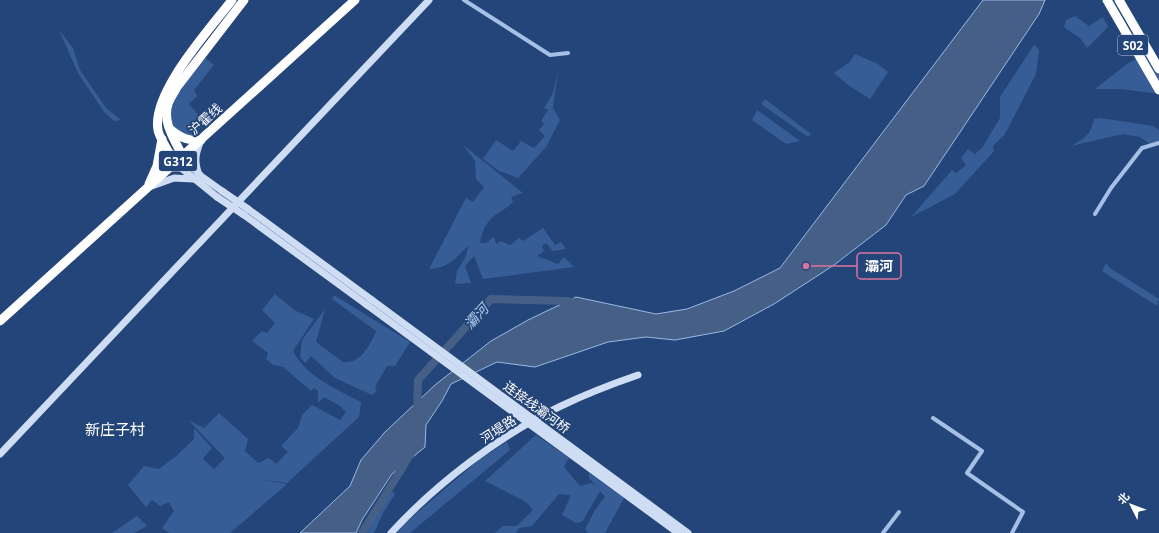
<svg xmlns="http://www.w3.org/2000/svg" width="1159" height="533" font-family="'Noto Sans','Noto Sans SC',sans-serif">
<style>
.green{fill:#375d97}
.water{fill:#465f86;stroke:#9ab9e5}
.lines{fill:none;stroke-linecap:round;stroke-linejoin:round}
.river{stroke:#465f86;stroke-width:8}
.street{stroke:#a6bfe4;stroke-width:4}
.secondary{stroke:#cfddf4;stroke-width:7}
.highway{stroke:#fff;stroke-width:9}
.secondary-bridge{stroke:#cfddf4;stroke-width:7}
.labels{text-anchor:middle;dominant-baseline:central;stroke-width:4;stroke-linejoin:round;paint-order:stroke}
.shield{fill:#244579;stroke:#bdc7d7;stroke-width:1}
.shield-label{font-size:12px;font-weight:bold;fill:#fff}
.street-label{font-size:13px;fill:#fff;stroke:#244579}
.water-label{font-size:14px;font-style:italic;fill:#b1c9ec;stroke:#244579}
.quarter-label{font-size:15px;fill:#fff;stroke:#244579}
.leader{fill:none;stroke:#da749d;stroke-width:1.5}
.callout-dot{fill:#da749d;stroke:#244579;stroke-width:1.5}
.callout{fill:#244579;stroke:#da749d;stroke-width:1.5}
.callout-label{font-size:14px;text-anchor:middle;font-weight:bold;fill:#fff}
</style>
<rect width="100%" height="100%" fill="#244579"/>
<g class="green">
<path d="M 1075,16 L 1089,26 L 1103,17 L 1108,27 L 1087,48 L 1081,39 L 1064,27 L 1066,20 Z"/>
<path d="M 59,30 L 73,48 L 80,70 L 106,108 L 121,120 L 114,121 L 105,113 L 78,73 Z"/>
<path d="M 1034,45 L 1039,50 L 1036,74 L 1005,134 L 993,146 L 994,151 L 955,194 L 911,217 L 952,170 L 956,173 L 966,165 L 961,158 L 968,149 L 975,154 L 982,148 L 1000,118 L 1000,97 Z"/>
<path d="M 1151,51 L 1159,62 L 1159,94 L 1121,89 L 1095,89 L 1127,64 Z"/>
<path d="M 855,54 L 878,64 L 888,72 L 870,99 L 848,85 L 834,73 L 850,62 Z"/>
<path d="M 204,57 L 214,65 L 194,90 L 197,96 L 189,104 L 199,116 L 208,108 L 215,117 L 188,138 L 175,132 L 169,122 L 173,101 Z"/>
<path d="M 558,70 L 553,108 L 560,120 L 546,147 L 518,178 L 499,171 L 483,159 L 496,140 L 513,151 L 521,141 L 534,148 L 545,136 L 539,130 L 544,124 L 541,121 L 548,110 L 544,108 L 553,93 Z"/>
<path d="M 765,99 L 811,134 L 808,137 L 761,104 Z"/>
<path d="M 757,110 L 800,141 L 786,144 L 752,120 Z"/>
<path d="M 1100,118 L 1153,126 L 1159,130 L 1159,142 L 1150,144 L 1140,137 L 1123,134 L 1071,146 C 1086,137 1090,136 1094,119 Z"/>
<path d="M 463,145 L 523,193 L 511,197 L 513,201 C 509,207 504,209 498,213 C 487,220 482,230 480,243 L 486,243 L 494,237 L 496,244 L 501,241 L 510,245 L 519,238 L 523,241 L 543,228 L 555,245 L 561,242 L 566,249 L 553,251 L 546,243 L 542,246 L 544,251 L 537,256 L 558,264 L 564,257 L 574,267 L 483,279 L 474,256 L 465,266 L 471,283 L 455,284 L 457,271 L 465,258 L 469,245 C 455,258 450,268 429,269 L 466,198 L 473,202 L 484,187 L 476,179 L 475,161 Z"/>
<path d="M 1106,263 L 1110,268 L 1159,299 L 1157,306 L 1102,271 Z"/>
<path d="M 275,294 L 294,310 L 314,319 L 293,351 C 306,377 337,389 361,402 L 359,417 L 287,483 L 259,479 L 287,484 L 230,533 L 169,533 L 162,528 L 174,511 L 169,502 L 160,506 L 152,500 L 146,507 L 128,485 L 144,466 L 159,469 L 175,457 L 194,439 L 194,428 L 212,448 L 203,459 L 214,469 L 225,458 L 188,420 L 204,428 L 219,413 L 248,439 L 245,451 L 258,463 L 269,458 L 276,464 L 288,452 L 281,446 L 298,428 L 302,415 L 312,405 L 340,420 L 346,412 L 340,406 L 324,397 L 318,403 L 318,391 L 314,388 L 311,391 L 283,367 L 273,365 L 266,359 L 268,353 L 252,341 L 262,331 L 267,333 L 275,323 L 262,310 Z"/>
<path d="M 334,295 L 410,342 L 395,366 L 387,366 L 375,387 L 377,391 L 372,395 L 335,378 L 311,356 L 305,363 L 300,357 L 302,340 L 325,309 L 316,342 L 343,362 C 346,362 350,362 353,361 C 364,357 372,341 376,331 L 332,299 Z"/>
<path d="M 536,435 L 569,458 L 564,467 L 580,486 L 591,483 L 596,486 L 589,478 L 589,473 L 624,498 L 605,533 L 588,533 L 585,529 L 595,510 L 605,497 L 600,491 L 582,522 L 576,523 L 562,515 L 571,495 L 559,494 L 532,526 L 519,528 L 516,533 L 495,533 L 503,526 L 517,526 L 533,510 L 526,502 L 485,481 Z"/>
<path d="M 507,442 L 510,450 L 410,533 L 397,533 L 404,524 L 480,459 Z"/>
<path d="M 390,489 L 395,494 L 383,513 L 374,533 L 367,533 Z"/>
<path d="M 137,516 L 147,526 L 134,533 L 112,533 Z"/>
</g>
<path class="water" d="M 983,0 L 1045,0 L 1039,14 L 924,186 L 906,195 L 886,225 L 834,265 L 774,304 L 724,331 L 675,340 L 646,337 L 608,342 L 535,367 L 497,362 L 451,384 L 442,401 L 426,425 L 425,447 L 392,474 L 362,520 L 356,533 L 300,533 L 350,486 L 361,460 L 385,432 L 435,385 L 491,341 L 528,320 L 576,297 L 656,314 L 687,309 L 734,291 L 780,268 Z"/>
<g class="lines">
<g class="river">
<path d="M 417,411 L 418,380 L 491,299 L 567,301 L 579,304"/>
<path d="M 362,533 L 410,455"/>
</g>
<g class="street">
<path d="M 464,0 L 550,55 L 568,53"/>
<path d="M 1095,214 L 1111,188 L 1142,148 L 1159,143"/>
<path d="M 933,418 L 982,451 L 967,473 L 1023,512 L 1012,533"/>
<path d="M 883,533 L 899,512"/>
</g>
<g class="secondary">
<path d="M 183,157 L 201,176 L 222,191"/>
<path d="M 175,163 L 217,197"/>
<path d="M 198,172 C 194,159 196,153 201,140"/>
<path d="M 152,186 L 174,178 L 193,179"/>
<path d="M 248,209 L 372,300"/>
<path d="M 244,215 L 367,305"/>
<path d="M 0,454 L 429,0"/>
<path d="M 391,533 C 437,483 500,435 561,406 C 586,394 612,384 638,375"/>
</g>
<g class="highway">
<path d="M 1107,0 L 1159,90"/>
<path d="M 1119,0 L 1159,69"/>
<path d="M 171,130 C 181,138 188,141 201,140"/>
<path d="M 183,157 C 175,140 162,123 168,104 C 170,98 174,93 177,87 L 244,0"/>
<path d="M 175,163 C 171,155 159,138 158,130 C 151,93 210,29 232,0"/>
<path d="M 149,184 L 157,166 L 162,139"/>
<path d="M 0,321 L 355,0"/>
</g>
<g class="secondary-bridge">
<path d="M 222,191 L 248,209"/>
<path d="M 217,197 L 244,215"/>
<path d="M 372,300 L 688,533"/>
<path d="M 367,305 L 678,533"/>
</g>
</g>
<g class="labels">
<g class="shield">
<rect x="1118" y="35" width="30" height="20" rx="3"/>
<rect x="159" y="151" width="38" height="20" rx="3"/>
</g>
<g class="shield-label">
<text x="1133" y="45">S02</text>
<text x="178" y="161">G312</text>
</g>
<g class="street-label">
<text transform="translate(205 119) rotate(-42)">沪霍线</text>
<text transform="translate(537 407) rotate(36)">连接线灞河桥</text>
<text transform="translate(498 429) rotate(-33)">河堤路</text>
</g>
<g class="water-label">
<text transform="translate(476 316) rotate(-48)">灞河</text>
</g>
<g class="quarter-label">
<text x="115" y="429">新庄子村</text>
</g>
</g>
<path class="leader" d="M806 266L857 266"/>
<circle class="callout-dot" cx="806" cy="266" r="4"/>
<rect class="callout" x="857" y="253" width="44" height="26" rx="4"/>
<g class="callout-label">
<text x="879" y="271">灞河</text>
</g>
<g transform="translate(1131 505) rotate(312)" stroke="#244579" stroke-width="3" paint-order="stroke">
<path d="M0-3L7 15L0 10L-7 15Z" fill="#ffffff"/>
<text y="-6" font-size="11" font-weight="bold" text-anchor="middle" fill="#ffffff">北</text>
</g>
</svg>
